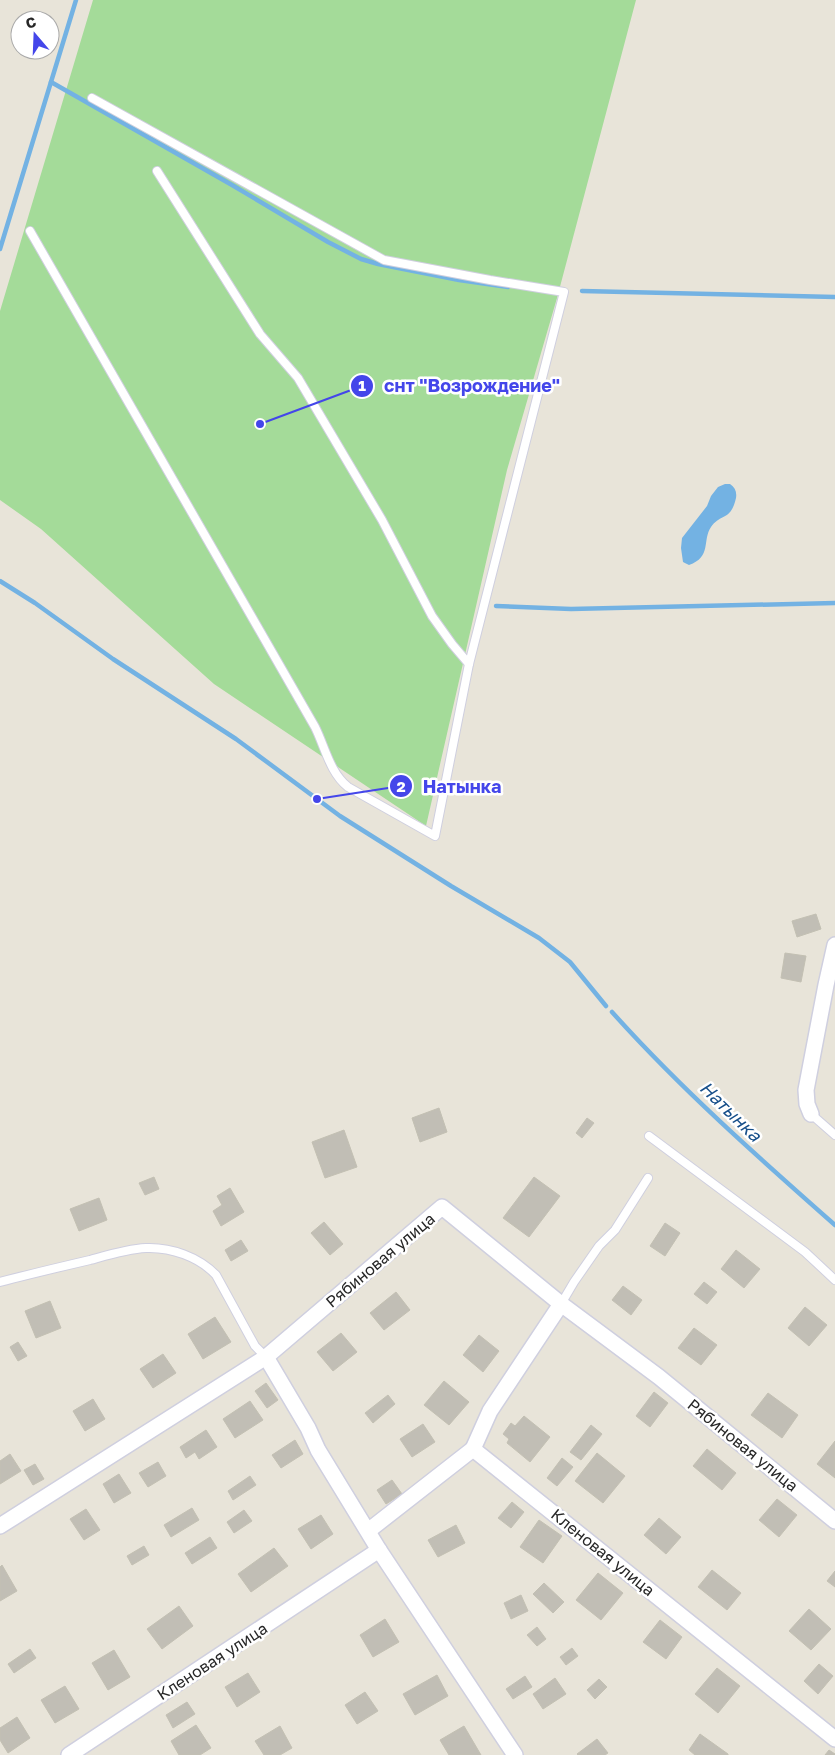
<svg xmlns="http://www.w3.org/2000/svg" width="835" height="1755" font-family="'Golos Text',sans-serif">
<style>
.green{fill:#a4db99}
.water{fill:#73b2e3}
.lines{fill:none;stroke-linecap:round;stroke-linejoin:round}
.stream{stroke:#73b2e3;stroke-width:4.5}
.building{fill:#c1beb5;stroke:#c3c0b3}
.service-casing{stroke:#cfcfdf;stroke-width:10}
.minor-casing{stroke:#cfcfdf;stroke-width:18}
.service{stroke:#fff;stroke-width:8}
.minor{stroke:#fff;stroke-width:15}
.labels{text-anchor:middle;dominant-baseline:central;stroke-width:5;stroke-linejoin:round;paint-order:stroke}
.street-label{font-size:16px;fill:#272727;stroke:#fff}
.water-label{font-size:18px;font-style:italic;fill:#174f8a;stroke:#fff}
.leader{fill:none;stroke:#4446ea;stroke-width:2}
.callout-dot{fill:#4446ea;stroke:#fff;stroke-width:2}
.mark-label{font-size:15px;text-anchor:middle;font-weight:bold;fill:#fff}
.callout-label{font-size:18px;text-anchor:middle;font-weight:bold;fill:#4446ea;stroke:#fff;stroke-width:5;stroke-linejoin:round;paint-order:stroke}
</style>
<rect width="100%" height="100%" fill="#e8e4d9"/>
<path class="green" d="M 93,0 L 636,0 L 557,298 L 507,470 L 426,826 L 214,684 L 41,529 L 0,500 L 0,311 Z"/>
<path class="water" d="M 725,484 L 730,484 C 735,487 737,492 736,498 C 731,521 721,513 711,527 C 702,540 712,557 689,565 L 683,562 L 681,548 L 682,538 L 707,506 L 711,496 L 718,487 Z"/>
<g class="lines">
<g class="stream">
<path d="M 51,82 L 232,185 L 328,242 L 361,259 L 378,264 L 459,280 L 508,287"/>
<path d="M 0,249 L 76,0"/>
<path d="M 582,291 L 835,297"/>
<path d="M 0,581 L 35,603 L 113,659 L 236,739 L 340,816 L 451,886 L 539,938 L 570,962 L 606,1006"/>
<path d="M 496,606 L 571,609 L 835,603"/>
<path d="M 612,1012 C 681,1089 758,1157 835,1225"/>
</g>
</g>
<g class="building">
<path d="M 816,914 L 821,929 L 797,937 L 792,921 Z"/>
<path d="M 785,953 L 806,956 L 801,982 L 781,978 Z"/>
<path d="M 439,1108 L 447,1132 L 420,1142 L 412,1118 Z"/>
<path d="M 587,1118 L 594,1123 L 582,1138 L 576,1133 Z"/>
<path d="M 344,1130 L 357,1167 L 325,1178 L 312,1142 Z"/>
<path d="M 154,1177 L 159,1189 L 145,1195 L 139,1183 Z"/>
<path d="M 534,1177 L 560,1196 L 529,1237 L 503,1218 Z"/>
<path d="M 230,1188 L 244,1212 L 221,1226 L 213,1211 L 222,1205 L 217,1196 Z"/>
<path d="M 99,1198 L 107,1220 L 79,1231 L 70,1209 Z"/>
<path d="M 324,1222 L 343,1244 L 330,1255 L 311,1233 Z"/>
<path d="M 665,1223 L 680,1233 L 665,1256 L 650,1246 Z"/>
<path d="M 241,1240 L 248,1251 L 231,1261 L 225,1250 Z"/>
<path d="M 736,1250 L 760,1269 L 744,1288 L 721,1269 Z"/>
<path d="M 704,1282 L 717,1292 L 707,1304 L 694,1294 Z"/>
<path d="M 623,1286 L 642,1300 L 631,1315 L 612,1300 Z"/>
<path d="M 396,1292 L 410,1310 L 384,1330 L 370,1313 Z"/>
<path d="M 50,1301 L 61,1328 L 36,1338 L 25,1311 Z"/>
<path d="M 805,1307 L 827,1325 L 809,1346 L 788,1328 Z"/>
<path d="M 215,1317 L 231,1342 L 203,1359 L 188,1334 Z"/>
<path d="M 694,1328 L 717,1345 L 701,1365 L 678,1348 Z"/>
<path d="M 341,1333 L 357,1352 L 333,1371 L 317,1352 Z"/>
<path d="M 479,1335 L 499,1351 L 483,1372 L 463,1355 Z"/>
<path d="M 18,1342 L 27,1356 L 18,1361 L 10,1347 Z"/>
<path d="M 163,1354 L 176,1373 L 153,1388 L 140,1369 Z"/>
<path d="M 444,1381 L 469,1402 L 449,1425 L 424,1405 Z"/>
<path d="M 266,1383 L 278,1400 L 267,1408 L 255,1391 Z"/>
<path d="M 654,1392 L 668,1403 L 650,1427 L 636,1416 Z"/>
<path d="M 768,1393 L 798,1415 L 782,1438 L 751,1415 Z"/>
<path d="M 388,1395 L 395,1404 L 373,1423 L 365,1413 Z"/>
<path d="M 93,1399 L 105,1419 L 85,1431 L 73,1411 Z"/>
<path d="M 250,1401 L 263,1420 L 235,1438 L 223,1419 Z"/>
<path d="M 524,1416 L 550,1437 L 530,1462 L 507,1443 L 509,1439 L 503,1434 L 511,1423 L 515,1426 Z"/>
<path d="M 423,1424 L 435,1442 L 412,1457 L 400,1439 Z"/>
<path d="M 591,1425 L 602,1434 L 581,1460 L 570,1452 Z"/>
<path d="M 206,1430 L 217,1447 L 199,1459 L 195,1452 L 186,1458 L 180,1447 Z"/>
<path d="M 295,1440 L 303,1454 L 281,1468 L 272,1455 Z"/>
<path d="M 835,1441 L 835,1478 L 817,1464 Z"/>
<path d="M 707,1449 L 736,1473 L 722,1490 L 693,1466 Z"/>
<path d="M 597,1453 L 625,1476 L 603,1503 L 575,1481 Z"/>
<path d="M 10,1454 L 21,1471 L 0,1484 L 0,1461 Z"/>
<path d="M 562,1458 L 573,1467 L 557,1486 L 547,1478 Z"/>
<path d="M 158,1462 L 166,1476 L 148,1487 L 139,1473 Z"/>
<path d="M 35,1464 L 44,1479 L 33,1485 L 24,1470 Z"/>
<path d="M 119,1474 L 131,1493 L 114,1503 L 103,1484 Z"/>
<path d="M 250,1476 L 256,1485 L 233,1500 L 228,1491 Z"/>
<path d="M 392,1480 L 402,1494 L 386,1504 L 377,1490 Z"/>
<path d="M 777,1499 L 797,1515 L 779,1537 L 759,1520 Z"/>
<path d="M 512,1502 L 524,1512 L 511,1528 L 498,1518 Z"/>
<path d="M 192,1508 L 199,1520 L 171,1537 L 164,1525 Z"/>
<path d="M 86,1509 L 100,1530 L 84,1540 L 70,1519 Z"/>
<path d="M 244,1510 L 252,1521 L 234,1533 L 227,1522 Z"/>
<path d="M 321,1515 L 333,1534 L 311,1549 L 298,1529 Z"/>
<path d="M 659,1518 L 681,1537 L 666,1554 L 644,1535 Z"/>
<path d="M 539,1520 L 562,1536 L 543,1563 L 520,1547 Z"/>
<path d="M 456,1525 L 465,1543 L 438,1557 L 428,1540 Z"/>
<path d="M 210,1537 L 217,1548 L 192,1564 L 185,1553 Z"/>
<path d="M 144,1546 L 149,1555 L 132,1565 L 127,1556 Z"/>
<path d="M 274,1548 L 288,1566 L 251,1592 L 238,1574 Z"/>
<path d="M 2,1565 L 17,1591 L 0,1601 L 0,1567 Z"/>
<path d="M 712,1570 L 741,1593 L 727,1610 L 698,1587 Z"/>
<path d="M 835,1571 L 835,1587 L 827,1581 Z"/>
<path d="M 598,1573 L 623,1593 L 601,1620 L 576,1600 Z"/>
<path d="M 544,1583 L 564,1602 L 553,1613 L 533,1594 Z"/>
<path d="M 521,1595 L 528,1611 L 511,1619 L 504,1603 Z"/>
<path d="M 179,1606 L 193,1626 L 162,1649 L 147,1629 Z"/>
<path d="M 809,1609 L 831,1629 L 811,1650 L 789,1631 Z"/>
<path d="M 385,1619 L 399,1642 L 373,1657 L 360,1635 Z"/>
<path d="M 660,1620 L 682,1637 L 666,1659 L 643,1642 Z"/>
<path d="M 537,1627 L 546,1639 L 537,1646 L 527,1635 Z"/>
<path d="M 572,1648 L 578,1656 L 566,1665 L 560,1657 Z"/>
<path d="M 30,1649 L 36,1658 L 14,1673 L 8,1664 Z"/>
<path d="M 114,1650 L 130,1677 L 108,1690 L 92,1663 Z"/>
<path d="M 819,1664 L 833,1676 L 818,1694 L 804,1681 Z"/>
<path d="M 717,1668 L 740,1686 L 718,1713 L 695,1694 Z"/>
<path d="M 248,1673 L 260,1692 L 237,1707 L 225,1687 Z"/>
<path d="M 437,1675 L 448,1696 L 415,1715 L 403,1694 Z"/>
<path d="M 525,1676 L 532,1687 L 513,1699 L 506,1689 Z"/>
<path d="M 555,1678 L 566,1694 L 543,1709 L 533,1694 Z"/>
<path d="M 599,1679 L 607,1687 L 595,1699 L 587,1690 Z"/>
<path d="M 65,1686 L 79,1709 L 55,1723 L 41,1700 Z"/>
<path d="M 365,1692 L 378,1711 L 357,1724 L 345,1705 Z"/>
<path d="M 187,1702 L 195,1714 L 173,1728 L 166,1715 Z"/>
<path d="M 17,1717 L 30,1738 L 8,1753 L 0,1740 L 0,1728 Z"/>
<path d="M 196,1725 L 211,1748 L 200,1755 L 179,1755 L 171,1741 Z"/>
<path d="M 280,1726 L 292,1748 L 280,1755 L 264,1755 L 255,1741 Z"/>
<path d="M 464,1726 L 481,1755 L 449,1755 L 440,1740 Z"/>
<path d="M 700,1734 L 728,1754 L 728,1755 L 695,1755 L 689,1750 Z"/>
<path d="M 597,1739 L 608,1753 L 605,1755 L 578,1755 L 577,1754 Z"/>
<path d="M 829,1750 L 835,1754 L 835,1755 L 825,1755 Z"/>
</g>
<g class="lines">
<g class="service-casing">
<g id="service">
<path d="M 157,171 L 260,334 L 298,378 L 382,520 L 432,616 L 452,644 L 469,664"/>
<path d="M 30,231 L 315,727 C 325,747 330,773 348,787 L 435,836 L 469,664 L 564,292 L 490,280 L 384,260 L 92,98"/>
<path d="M 811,1114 L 835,1135"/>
<path d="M 649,1136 L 805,1252 L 835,1280"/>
<path d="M 0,1282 C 30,1274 60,1267 90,1260 C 108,1255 127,1249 146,1248 C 171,1247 199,1257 216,1275 L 255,1346 L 266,1357"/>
<path d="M 561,1304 L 574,1282 L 599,1246 L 615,1230 L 648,1178"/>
</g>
</g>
<g class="minor-casing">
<g id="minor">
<path d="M 811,1114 L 807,1104 L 806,1090 L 826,985 L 835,945"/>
<path d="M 266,1357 L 308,1428 L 318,1450 L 379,1550 L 515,1755"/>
<path d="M 473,1449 L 490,1411 L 561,1304"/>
<path d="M 0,1526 L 266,1357 L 442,1207 L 561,1304 L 659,1377 L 835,1521"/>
<path d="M 368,1531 L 473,1449 L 835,1739"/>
<path d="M 69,1755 L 379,1550"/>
</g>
</g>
<use href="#service" class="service"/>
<use href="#minor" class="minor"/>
</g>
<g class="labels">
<g class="street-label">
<text transform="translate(380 1260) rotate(-40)">Рябиновая улица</text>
<text transform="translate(743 1445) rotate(39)">Рябиновая улица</text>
<text transform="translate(603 1552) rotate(39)">Кленовая улица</text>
<text transform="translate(212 1661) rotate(-33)">Кленовая улица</text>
</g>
<g class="water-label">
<text transform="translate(731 1111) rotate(44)">Натынка</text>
</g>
</g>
<path class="leader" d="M260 424L362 386M317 799L401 786"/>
<g class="callout-dot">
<circle cx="260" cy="424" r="5"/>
<circle cx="317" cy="799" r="5"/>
<circle cx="362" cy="386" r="12"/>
<circle cx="401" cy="786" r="12"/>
</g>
<g class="mark-label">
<text x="362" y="391">1</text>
<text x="401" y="792">2</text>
</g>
<g class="callout-label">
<text x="472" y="392">снт "Возрождение"</text>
<text x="462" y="793">Натынка</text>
</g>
<g transform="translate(35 35) rotate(341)"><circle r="24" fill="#ffffff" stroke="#a9a9a9"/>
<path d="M0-4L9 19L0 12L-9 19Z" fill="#4446ea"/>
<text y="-8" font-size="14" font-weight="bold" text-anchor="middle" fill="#272727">С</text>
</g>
</svg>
